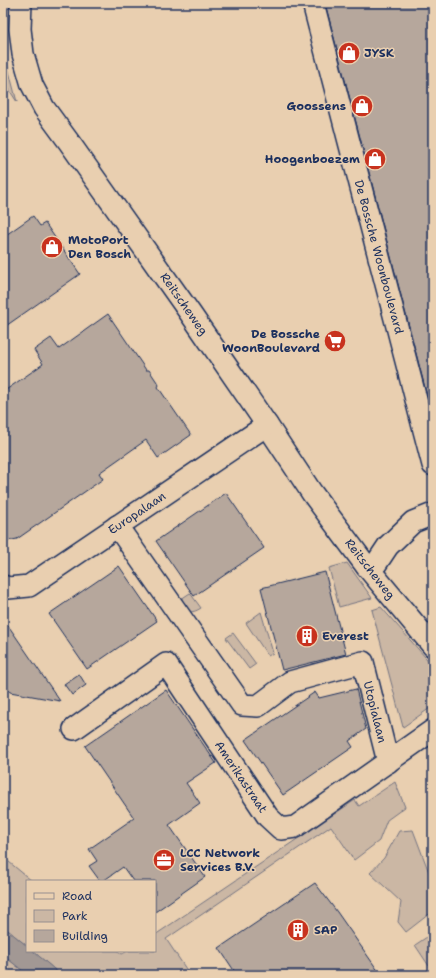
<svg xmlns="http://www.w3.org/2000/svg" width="436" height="978" font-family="'Shantell Sans',sans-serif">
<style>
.green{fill:#cbb7a4;stroke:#737381}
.water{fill:#a29894;stroke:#6c6e7e}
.building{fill:#b6a79c;stroke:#1b2f5e}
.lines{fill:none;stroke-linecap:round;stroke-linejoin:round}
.minor-casing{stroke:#1b2f5e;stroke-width:24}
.minor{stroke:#e9cfb0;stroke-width:21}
.labels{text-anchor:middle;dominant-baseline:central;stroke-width:3;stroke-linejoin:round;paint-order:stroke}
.poi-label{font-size:12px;font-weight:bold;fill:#1b2f5e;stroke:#e9cfb0;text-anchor:start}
.street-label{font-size:12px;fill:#1b2f5e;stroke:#e9cfb0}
</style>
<rect width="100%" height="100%" fill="#e9cfb0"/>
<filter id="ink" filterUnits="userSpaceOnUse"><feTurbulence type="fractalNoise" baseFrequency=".025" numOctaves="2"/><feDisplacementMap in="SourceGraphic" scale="8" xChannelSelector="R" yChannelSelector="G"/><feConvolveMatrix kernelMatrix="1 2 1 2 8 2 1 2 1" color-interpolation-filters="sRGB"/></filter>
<g filter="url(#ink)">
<g class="green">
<path d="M 3,45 L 5,56 L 17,102 L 3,80 Z"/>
<path d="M 347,563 L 372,598 L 339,607 L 329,568 Z"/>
<path d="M 190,593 L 201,608 C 190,615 188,611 180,603 L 181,599 Z"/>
<path d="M 381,607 L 433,666 L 433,706 L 403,727 L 372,610 Z"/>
<path d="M 261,612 L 273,653 L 268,656 L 246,623 Z"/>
<path d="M 233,633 L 256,664 L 249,669 L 226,638 Z"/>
<path d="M 395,782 L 405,807 L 387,820 L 379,841 L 354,860 L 331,826 L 166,939 L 190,975 L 61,975 L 33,951 L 118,951 L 122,954 L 128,951 L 155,951 L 155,935 L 355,800 L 359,806 Z"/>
<path d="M 413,830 L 433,883 L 433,911 L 406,932 L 398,922 L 401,902 L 370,873 L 384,858 L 399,831 Z"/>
<path d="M 3,857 L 32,881 L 27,881 L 27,946 L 3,926 Z"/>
<path d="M 433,933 L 433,972 L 415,945 Z"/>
<path d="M 3,955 L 28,975 L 3,975 Z"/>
</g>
<path class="water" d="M 3,926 L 27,946 L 27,951 L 33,951 L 61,975 L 28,975 L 3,955 Z"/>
<g class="building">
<path d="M 325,3 L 433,3 L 433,411 L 431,411 Z"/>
<path d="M 33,216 L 40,226 L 45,223 L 80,274 L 3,328 L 3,237 Z"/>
<path d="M 108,314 L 146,370 L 149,370 L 159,385 L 158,387 L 191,435 L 158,458 L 146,440 L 99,473 L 103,479 L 17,539 L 3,542 L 3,392 L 43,364 L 34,350 L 51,338 L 59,349 Z"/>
<path d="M 226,493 L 264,548 L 194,596 L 156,541 Z"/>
<path d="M 119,566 L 157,621 L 87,669 L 49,614 Z"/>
<path d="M 325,572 L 346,654 L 282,670 L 261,588 Z"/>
<path d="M 3,618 L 60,701 L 10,692 L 3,682 Z"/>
<path d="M 79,674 L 86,685 L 72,695 L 64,684 Z"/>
<path d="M 356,689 L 366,729 L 349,741 L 353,747 L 283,795 L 245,740 L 315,692 L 319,698 Z"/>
<path d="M 166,690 L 216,763 L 186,783 L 200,803 L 169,825 L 205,877 L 155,912 L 155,881 L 133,881 L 123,867 L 103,881 L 100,881 L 89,866 L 97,861 L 89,849 L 134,818 L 85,746 Z"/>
<path d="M 315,883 L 337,912 L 381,975 L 237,975 L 219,948 Z"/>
</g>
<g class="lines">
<g class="minor-casing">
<g id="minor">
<path d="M 21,3 L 20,29 L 23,54 L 32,85 L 44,108 L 69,142 L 190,313 L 267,425 L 312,493 L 367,567 L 433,646"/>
<path d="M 313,3 L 433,465"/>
<path d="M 117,526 L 242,705 L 258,706 L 290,682 L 363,662 L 388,762"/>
<path d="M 367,567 L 376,564 L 388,546 L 413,522 L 433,514"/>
<path d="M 3,586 L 8,588 L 29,586 L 267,425"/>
<path d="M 74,729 L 166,664 L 268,817 L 281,829 L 295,827 L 433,730"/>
</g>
</g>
<use href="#minor" class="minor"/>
</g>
</g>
<defs>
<g id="shop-disc" transform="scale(1.15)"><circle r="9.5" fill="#c8321e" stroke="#e9cfb0"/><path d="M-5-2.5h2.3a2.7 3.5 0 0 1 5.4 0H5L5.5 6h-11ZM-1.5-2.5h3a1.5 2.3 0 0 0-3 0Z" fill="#fff"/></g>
<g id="supermarket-disc" transform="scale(1.15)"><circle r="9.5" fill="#c8321e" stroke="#e9cfb0"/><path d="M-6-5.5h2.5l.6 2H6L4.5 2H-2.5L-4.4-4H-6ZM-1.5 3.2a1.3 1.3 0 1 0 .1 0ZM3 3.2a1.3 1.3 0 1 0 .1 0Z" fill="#fff"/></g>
<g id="building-disc" transform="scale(1.15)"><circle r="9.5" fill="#c8321e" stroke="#e9cfb0"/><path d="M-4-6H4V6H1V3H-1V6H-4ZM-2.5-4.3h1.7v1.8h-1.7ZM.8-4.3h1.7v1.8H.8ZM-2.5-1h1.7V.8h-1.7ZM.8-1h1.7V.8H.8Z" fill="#fff"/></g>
<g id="office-disc" transform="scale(1.15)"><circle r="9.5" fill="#c8321e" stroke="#e9cfb0"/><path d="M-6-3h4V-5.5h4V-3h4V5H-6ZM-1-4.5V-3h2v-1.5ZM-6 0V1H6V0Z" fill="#fff"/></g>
</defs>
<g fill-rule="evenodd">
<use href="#shop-disc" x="349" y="53"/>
<use href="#shop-disc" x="362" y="106"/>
<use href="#shop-disc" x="375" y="159"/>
<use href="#shop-disc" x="52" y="247"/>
<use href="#supermarket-disc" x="335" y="341"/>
<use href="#building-disc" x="307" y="636"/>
<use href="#office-disc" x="164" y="860"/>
<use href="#building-disc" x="298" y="930"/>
</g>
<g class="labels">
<g class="poi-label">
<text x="364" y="53">JYSK</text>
<text x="346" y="106" text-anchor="end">Goossens</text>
<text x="360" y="159" text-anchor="end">Hoogenboezem</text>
<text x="68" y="240">MotoPort<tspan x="68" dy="14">Den Bosch</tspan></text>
<text x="320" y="334" text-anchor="end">De Bossche<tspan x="320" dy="14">WoonBoulevard</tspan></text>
<text x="322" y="636">Everest</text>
<text x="180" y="853">LCC Network<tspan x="180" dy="14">Services B.V.</tspan></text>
<text x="314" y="930">SAP</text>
</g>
<g class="street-label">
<text transform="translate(379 257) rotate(75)">De Bossche Woonboulevard</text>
<text transform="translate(184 304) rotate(55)">Reitscheweg</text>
<text transform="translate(137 513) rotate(-34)">Europalaan</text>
<text transform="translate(370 569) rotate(52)">Reitscheweg</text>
<text transform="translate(375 712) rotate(76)">Utopialaan</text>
<text transform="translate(241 777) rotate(56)">Amerikastraat</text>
</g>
</g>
<rect width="436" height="978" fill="none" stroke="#e9cfb0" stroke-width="16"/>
<rect x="8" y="8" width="420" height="962" fill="none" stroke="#1b2f5e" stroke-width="1.5" filter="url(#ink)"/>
<rect x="26" y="880" width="130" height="72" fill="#e9cfb0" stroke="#978f8f"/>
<rect x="34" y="893" width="20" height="6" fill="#e9cfb0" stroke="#978f8f"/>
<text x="62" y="900" font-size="12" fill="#1b2f5e">Road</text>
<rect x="34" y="910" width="20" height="12" fill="#cbb7a4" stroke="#978f8f"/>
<text x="62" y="920" font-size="12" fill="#1b2f5e">Park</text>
<rect x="34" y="930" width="20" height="12" fill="#b6a79c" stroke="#978f8f"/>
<text x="62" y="940" font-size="12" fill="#1b2f5e">Building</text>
</svg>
